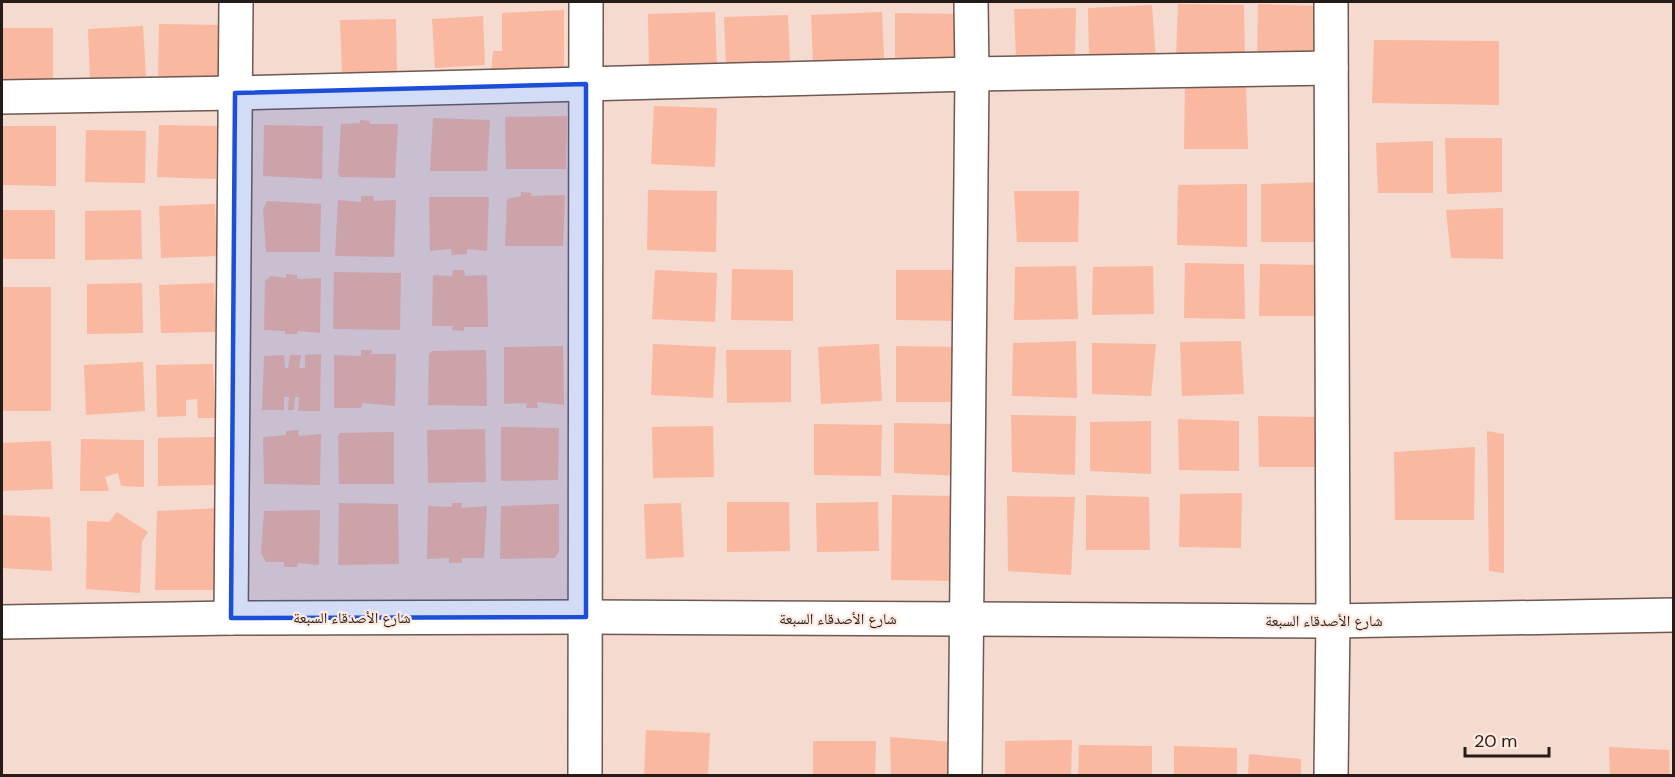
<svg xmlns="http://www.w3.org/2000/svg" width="1675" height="777" font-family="'DM Sans','Noto Naskh Arabic',sans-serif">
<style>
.building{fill:#f9b89f}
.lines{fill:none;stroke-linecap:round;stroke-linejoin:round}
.street-casing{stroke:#6e584f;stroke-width:36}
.secondary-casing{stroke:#6e584f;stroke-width:36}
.street{stroke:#fff;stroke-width:33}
.secondary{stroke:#fff;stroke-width:33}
.marked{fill:#1d4ed8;fill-opacity:0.2;stroke:#1d4ed8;stroke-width:4.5;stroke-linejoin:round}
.labels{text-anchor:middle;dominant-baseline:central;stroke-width:4.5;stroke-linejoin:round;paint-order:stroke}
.street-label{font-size:15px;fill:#251c18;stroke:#fee9e1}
</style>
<rect width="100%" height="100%" fill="#f5dad0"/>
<g class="building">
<path d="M 1178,4 L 1244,5 L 1245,61 L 1176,59 Z"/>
<path d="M 1258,4 L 1320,6 L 1321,68 L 1257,67 Z"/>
<path d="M 1152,5 L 1156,61 L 1089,58 L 1088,8 Z"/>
<path d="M 1076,8 L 1075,60 L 1016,59 L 1014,9 Z"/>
<path d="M 564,10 L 564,72 L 491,74 L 493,51 L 502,51 L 502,13 Z"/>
<path d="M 715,12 L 717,68 L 649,69 L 648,14 Z"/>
<path d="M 882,12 L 884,58 L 813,62 L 811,15 Z"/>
<path d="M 895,13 L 961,14 L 960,65 L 895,64 Z"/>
<path d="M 788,15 L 790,64 L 726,66 L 724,17 Z"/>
<path d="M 483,16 L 485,65 L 435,68 L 432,19 Z"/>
<path d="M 396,19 L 397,73 L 342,74 L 340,20 Z"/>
<path d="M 159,24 L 221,25 L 221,84 L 207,85 L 205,77 L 158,76 Z"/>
<path d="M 143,26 L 146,76 L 90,79 L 88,29 Z"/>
<rect x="2" y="28" width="51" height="54"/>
<path d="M 1374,40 L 1499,41 L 1499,105 L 1372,103 Z"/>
<path d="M 1246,86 L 1248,149 L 1184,149 L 1185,87 Z"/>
<path d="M 654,106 L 717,108 L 715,167 L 651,164 Z"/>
<path d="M 567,116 L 566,169 L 506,169 L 505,117 Z"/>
<path d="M 433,118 L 490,120 L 487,171 L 430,171 Z"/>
<path d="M 360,120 L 370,121 L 370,124 L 398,124 L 395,178 L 340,177 L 338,173 L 341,124 L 360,123 Z"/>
<path d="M 159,125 L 217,126 L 216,179 L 157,177 Z"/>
<path d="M 264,125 L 323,126 L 322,179 L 263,176 Z"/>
<path d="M 2,126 L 56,126 L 56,186 L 2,185 Z"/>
<path d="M 86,130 L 146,131 L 145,183 L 85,182 Z"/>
<path d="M 1445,138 L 1502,138 L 1502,192 L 1447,194 Z"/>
<path d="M 1433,141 L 1433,193 L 1378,193 L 1376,143 Z"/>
<path d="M 1322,182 L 1322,242 L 1261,242 L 1261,184 Z"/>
<path d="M 1247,184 L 1247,247 L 1177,245 L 1178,185 Z"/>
<path d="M 648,190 L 717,191 L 716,252 L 647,250 Z"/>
<path d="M 1014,191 L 1079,191 L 1078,242 L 1017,242 Z"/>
<path d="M 521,192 L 532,193 L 530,196 L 565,195 L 563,246 L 505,246 L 507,199 L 521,196 Z"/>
<path d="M 361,196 L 373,196 L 374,201 L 396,200 L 394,257 L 335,256 L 338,200 L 361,202 Z"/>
<path d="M 429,197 L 489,197 L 487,251 L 467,249 L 467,254 L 452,255 L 451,249 L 430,251 Z"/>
<path d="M 267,201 L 321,204 L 320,252 L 266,252 L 263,209 Z"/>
<path d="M 215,204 L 217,256 L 161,258 L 159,206 Z"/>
<path d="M 1503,208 L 1503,259 L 1451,258 L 1446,210 Z"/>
<rect x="2" y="210" width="53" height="49"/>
<path d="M 141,210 L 142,259 L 85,260 L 85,211 Z"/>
<path d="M 1185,263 L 1244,264 L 1245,319 L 1184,318 Z"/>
<path d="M 1260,264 L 1320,265 L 1320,316 L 1259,316 Z"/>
<path d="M 1076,266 L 1078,319 L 1014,320 L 1015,267 Z"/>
<path d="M 1153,266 L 1154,314 L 1092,315 L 1093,267 Z"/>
<path d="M 732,269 L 793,270 L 793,321 L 731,320 Z"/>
<path d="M 453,270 L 464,270 L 465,276 L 487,275 L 488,327 L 464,327 L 464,331 L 452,330 L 453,326 L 432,326 L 433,275 L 452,276 Z"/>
<path d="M 655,270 L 717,273 L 715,322 L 652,319 Z"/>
<path d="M 896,270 L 961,270 L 961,321 L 896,320 Z"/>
<path d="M 334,272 L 401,273 L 400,330 L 333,329 Z"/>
<path d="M 286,274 L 297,275 L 297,279 L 321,278 L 320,333 L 298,331 L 297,334 L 285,334 L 285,331 L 264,330 L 265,281 L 271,276 L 286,278 Z"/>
<path d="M 142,283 L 143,333 L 87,334 L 87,284 Z"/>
<path d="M 214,283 L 216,332 L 161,333 L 159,285 Z"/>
<rect x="2" y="287" width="49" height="124"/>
<path d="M 1076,341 L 1077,398 L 1012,396 L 1013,343 Z"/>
<path d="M 1241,341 L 1244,394 L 1182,396 L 1180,342 Z"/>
<path d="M 1092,343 L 1156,344 L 1151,396 L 1092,394 Z"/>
<path d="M 653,344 L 716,347 L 713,398 L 651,395 Z"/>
<path d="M 879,344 L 882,401 L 821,404 L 818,347 Z"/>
<path d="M 563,346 L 564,405 L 537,402 L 538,408 L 526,408 L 527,403 L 504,404 L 504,347 Z"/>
<path d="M 896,346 L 958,347 L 958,402 L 896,402 Z"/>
<path d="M 361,350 L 372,350 L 371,354 L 396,354 L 395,406 L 362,403 L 361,408 L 334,408 L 334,355 L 361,356 Z"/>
<path d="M 486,350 L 487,406 L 428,405 L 429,354 L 432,351 Z"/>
<path d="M 726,350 L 791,350 L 791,402 L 727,403 Z"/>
<path d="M 321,354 L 320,411 L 298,411 L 299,397 L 295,397 L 294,410 L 288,410 L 289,397 L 284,397 L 284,410 L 262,410 L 264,356 L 284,355 L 285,368 L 288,368 L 290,355 L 301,355 L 299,368 L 305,368 L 305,355 Z"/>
<path d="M 143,362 L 145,411 L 86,415 L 84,365 Z"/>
<path d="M 213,364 L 215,418 L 198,418 L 197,399 L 186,400 L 186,416 L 157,417 L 156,365 Z"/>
<path d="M 1011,415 L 1076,416 L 1075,475 L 1012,472 Z"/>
<path d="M 1258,416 L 1319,417 L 1320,467 L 1259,467 Z"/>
<path d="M 1178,419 L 1239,421 L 1239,471 L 1179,470 Z"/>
<path d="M 1151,421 L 1151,474 L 1090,471 L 1090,422 Z"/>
<path d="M 894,423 L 961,424 L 961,476 L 894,473 Z"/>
<path d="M 814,424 L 882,425 L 881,476 L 814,475 Z"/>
<path d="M 713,426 L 714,477 L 653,478 L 652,427 Z"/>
<path d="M 501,427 L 559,428 L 558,480 L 501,481 Z"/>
<path d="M 485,429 L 486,482 L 428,483 L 427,430 Z"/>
<path d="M 298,430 L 299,436 L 321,434 L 320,485 L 264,484 L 263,437 L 286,435 L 286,431 Z"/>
<path d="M 1487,431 L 1504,434 L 1504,573 L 1489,571 Z"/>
<path d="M 394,432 L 394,484 L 339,484 L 338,437 L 340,433 Z"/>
<path d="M 215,437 L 215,485 L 158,486 L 158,438 Z"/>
<path d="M 81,439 L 144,440 L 144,487 L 121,486 L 118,473 L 105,477 L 109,491 L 80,491 Z"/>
<path d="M 51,441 L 53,489 L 2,491 L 2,443 Z"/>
<path d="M 1475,447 L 1474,520 L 1395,520 L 1394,452 Z"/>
<path d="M 1242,493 L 1241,548 L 1179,547 L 1180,494 Z"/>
<path d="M 892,495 L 961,496 L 957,581 L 891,580 Z"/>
<path d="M 1086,495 L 1149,497 L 1150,550 L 1086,550 Z"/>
<path d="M 1007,496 L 1075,497 L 1071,575 L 1008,571 Z"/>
<path d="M 727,502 L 789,502 L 790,551 L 727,552 Z"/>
<path d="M 878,502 L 879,551 L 817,552 L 816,503 Z"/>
<path d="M 339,503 L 398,504 L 399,564 L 338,565 Z"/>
<path d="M 452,503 L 462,503 L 461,508 L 487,506 L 484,558 L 462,558 L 462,563 L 449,563 L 449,558 L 427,559 L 428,506 L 452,507 Z"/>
<path d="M 681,503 L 684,557 L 646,559 L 644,504 Z"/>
<path d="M 559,504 L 559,551 L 555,558 L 500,559 L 501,506 Z"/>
<path d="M 221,508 L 220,590 L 155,590 L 157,511 Z"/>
<path d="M 320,510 L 319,565 L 298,563 L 297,567 L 284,567 L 284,562 L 266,562 L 261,553 L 264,511 Z"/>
<path d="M 117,512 L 148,532 L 142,541 L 140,593 L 86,589 L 87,521 L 109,522 Z"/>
<path d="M 2,515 L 50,517 L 52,571 L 2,568 Z"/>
<path d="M 646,730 L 710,733 L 708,776 L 644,776 Z"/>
<path d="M 890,737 L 952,742 L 954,776 L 891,776 Z"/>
<path d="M 1072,740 L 1071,776 L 1005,776 L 1005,741 Z"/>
<path d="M 813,741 L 876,741 L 875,776 L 813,776 Z"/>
<path d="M 1079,745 L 1152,746 L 1152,776 L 1078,776 Z"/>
<path d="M 1174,746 L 1237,748 L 1237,776 L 1174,776 Z"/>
<path d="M 1609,747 L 1669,750 L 1670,776 L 1610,776 Z"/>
<path d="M 1249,754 L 1301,759 L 1301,776 L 1248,776 Z"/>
</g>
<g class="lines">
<g class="street-casing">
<g id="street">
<path d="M 2,97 L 235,93 L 972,74 L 1331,68"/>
<path d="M 231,618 L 236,2"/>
<path d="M 585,776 L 586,2"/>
<path d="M 965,776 L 972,74 L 971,2"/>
<path d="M 1331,776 L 1333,621 L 1331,2"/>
</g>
</g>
<g class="secondary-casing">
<path id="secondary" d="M 2,622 L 231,618 L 586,617 L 1333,621 L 1674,615"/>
</g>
<use href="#street" class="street"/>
<use href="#secondary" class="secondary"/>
</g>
<path class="marked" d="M 586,84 L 586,617 L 231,618 L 235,93 Z"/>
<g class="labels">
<g class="street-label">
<text x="352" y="618">شارع الأصدقاء السبعة</text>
<text x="838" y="619">شارع الأصدقاء السبعة</text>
<text x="1324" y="621">شارع الأصدقاء السبعة</text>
</g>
</g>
<rect width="1675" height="777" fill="none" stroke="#251c18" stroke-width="6"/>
<path d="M1465 747v9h84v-9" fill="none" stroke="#251c18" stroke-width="3"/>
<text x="1474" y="747" font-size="18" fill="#251c18" stroke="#fee9e1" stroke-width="4.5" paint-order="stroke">20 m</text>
</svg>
